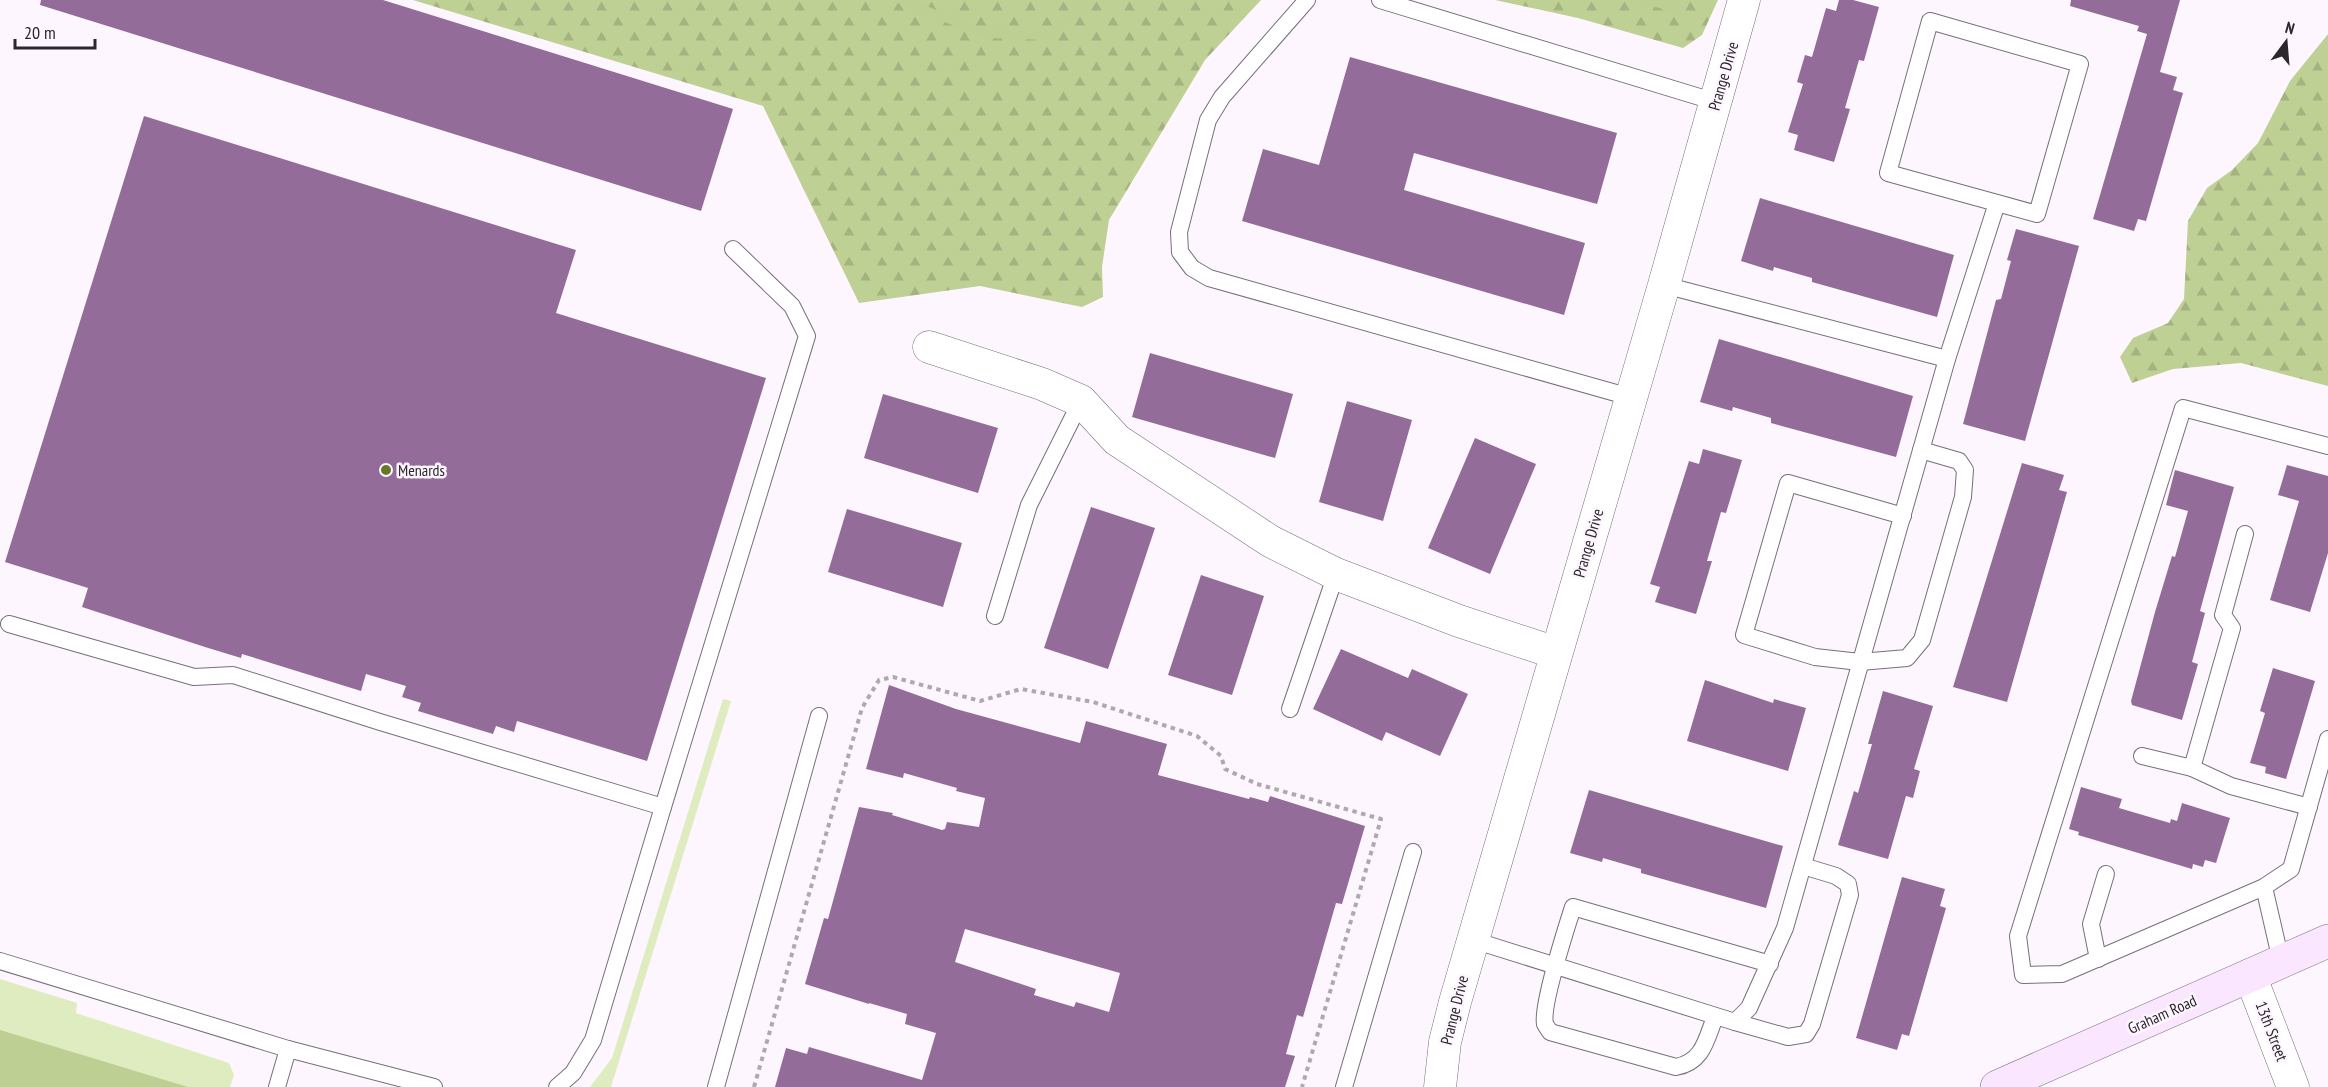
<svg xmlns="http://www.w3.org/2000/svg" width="2328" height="1087" font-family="'PT Sans Narrow',sans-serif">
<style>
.green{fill:#dfecc0}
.forest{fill:url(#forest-firs)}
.water{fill:#becf93}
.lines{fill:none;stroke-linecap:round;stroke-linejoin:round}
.stream{stroke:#becf93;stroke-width:8}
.building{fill:#936c9a;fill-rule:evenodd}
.lane-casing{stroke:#796e7b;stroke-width:18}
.street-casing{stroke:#796e7b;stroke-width:33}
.secondary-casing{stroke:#796e7b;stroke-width:34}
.path{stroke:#afa8b0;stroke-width:4;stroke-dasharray:4.5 4.5;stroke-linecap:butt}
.lane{stroke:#fff;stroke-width:16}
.street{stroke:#fff;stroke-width:32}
.secondary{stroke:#fae6fe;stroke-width:33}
.poi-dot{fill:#667828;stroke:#fef6ff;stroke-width:2}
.labels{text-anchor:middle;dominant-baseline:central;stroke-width:5;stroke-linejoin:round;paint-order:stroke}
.street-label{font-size:16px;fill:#2c272d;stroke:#fef6ff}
.poi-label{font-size:16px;fill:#2c272d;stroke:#fef6ff;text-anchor:start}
</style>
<defs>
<pattern id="forest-firs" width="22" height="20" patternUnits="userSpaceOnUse" patternTransform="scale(1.5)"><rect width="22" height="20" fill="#bfd094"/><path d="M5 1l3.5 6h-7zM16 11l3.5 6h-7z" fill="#a4b380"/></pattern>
</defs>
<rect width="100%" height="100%" fill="#fef6ff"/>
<g class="green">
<path d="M 723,699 L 731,701 L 611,1087 L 590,1087 L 612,1058 Z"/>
<path d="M 0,979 L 77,1003 L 76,1013 L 229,1063 L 234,1075 L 230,1087 L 0,1087 Z"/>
</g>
<g class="forest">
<path d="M 413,0 L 1261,0 L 1205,60 L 1109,220 L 1102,267 L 1103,297 L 1082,307 L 980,286 L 859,303 L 763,106 Z"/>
<path d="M 1495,0 L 1718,0 L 1702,35 L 1683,48 L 1578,18 Z"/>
<path d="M 2328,34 L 2328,386 L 2241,363 L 2173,369 L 2132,383 L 2120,357 L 2133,338 L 2168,323 L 2184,299 L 2188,221 L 2207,188 L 2232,170 L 2258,143 L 2290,81 Z"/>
</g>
<path class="water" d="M 0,1030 L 188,1087 L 0,1087 Z"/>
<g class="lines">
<g class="stream">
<path d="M 901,0 L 985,34 L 1045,36 L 1076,14 L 1086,0"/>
<path d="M 1646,0 L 1673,8"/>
</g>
</g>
<g class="building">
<path d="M 41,0 L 383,0 L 733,109 L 701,211 L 40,5 Z"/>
<path d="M 1839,0 L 1853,0 L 1879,7 L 1864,61 L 1859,60 L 1845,108 L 1850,109 L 1834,162 L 1794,150 L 1798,135 L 1788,132 L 1803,84 L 1797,82 L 1805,55 L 1812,57 L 1826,8 L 1836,11 Z"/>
<path d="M 2071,0 L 2180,0 L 2160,72 L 2177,77 L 2173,90 L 2183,93 L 2146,221 L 2138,219 L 2134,231 L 2093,219 L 2147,34 L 2137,31 L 2139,26 L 2070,6 Z"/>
<path d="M 1350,57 L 1617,133 L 1597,204 L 1414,153 L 1404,190 L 1585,243 L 1564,315 L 1242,221 L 1263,149 L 1319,165 Z"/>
<path d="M 144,116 L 576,250 L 556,313 L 766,378 L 647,761 L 517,721 L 514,732 L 496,726 L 493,734 L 418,711 L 421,703 L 402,697 L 406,686 L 366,674 L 361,691 L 242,654 L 241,658 L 205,647 L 82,607 L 88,588 L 5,562 Z"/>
<path d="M 1760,198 L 1954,255 L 1937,317 L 1812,282 L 1812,278 L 1774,267 L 1773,271 L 1741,261 Z"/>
<path d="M 2016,229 L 2079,246 L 2025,441 L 1963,424 L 1996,300 L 2001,299 L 2011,261 L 2007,260 Z"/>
<path d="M 1719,339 L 1913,396 L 1896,457 L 1771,423 L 1771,418 L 1733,407 L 1732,411 L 1700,402 Z"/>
<path d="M 1150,353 L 1293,394 L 1275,458 L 1132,417 Z"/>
<path d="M 883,394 L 998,428 L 978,493 L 864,458 Z"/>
<path d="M 1347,401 L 1412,420 L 1383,521 L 1319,502 Z"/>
<path d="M 1475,438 L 1536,464 L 1490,574 L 1428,548 Z"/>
<path d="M 1703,449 L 1742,460 L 1726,513 L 1721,512 L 1707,561 L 1712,561 L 1696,614 L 1655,602 L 1660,587 L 1650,584 L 1689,461 L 1699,464 Z"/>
<path d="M 2022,463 L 2064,475 L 2059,490 L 2067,492 L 2007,702 L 1953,687 Z"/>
<path d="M 2287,465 L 2328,476 L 2328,553 L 2310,612 L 2270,600 L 2299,501 L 2278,495 Z"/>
<path d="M 2175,470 L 2234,487 L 2200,611 L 2205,613 L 2192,662 L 2198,664 L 2182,720 L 2132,705 L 2131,701 L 2155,612 L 2172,556 L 2175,557 L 2188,511 L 2166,505 Z"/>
<path d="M 1091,507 L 1155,528 L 1108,669 L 1044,648 Z"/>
<path d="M 847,509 L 962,543 L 943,607 L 828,572 Z"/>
<path d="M 1201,575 L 1264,596 L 1232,695 L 1168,675 Z"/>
<path d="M 1341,649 L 1408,678 L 1412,669 L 1468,694 L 1440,756 L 1386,732 L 1382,741 L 1313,709 Z"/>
<path d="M 2273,668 L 2315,681 L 2286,779 L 2265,773 L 2266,767 L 2250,763 L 2265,713 L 2260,711 Z"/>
<path d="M 1705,680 L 1773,703 L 1774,699 L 1806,708 L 1788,771 L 1687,741 Z"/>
<path d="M 889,685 L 956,709 L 1080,743 L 1086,721 L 1167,744 L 1158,775 L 1249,799 L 1250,797 L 1268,802 L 1270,796 L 1365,826 L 1342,904 L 1336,903 L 1303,1017 L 1297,1015 L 1286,1054 L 1295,1056 L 1285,1087 L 775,1087 L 786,1048 L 807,1054 L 809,1047 L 922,1080 L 936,1033 L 905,1024 L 907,1014 L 869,1003 L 869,1004 L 805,984 L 824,918 L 828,919 L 859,807 L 893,813 L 892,815 L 942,830 L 945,829 L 947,822 L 979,827 L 985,798 L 956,791 L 957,788 L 904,773 L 903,778 L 866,769 ZM 965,929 L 1120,973 L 1109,1012 L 1076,1002 L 1074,1007 L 1034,995 L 1036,989 L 955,962 Z"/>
<path d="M 1883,691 L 1933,706 L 1914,769 L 1920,771 L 1913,798 L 1906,796 L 1888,859 L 1838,845 L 1854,791 L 1858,793 L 1872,744 L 1868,744 Z"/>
<path d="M 2081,787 L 2122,799 L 2119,808 L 2170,823 L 2171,819 L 2177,821 L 2182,803 L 2230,818 L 2216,863 L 2205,860 L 2203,867 L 2193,864 L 2192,869 L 2078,835 L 2079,832 L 2069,829 Z"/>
<path d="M 1589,790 L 1783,846 L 1766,908 L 1641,873 L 1641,869 L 1603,858 L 1602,862 L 1570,853 Z"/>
<path d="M 1902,877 L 1945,889 L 1940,906 L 1946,908 L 1909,1036 L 1902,1034 L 1897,1050 L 1856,1038 Z"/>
</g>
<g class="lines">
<g class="lane-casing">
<g id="lane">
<path d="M 1307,0 L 1222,97 L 1208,120 L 1179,232 L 1180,252 L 1192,268 L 1209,278 L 1630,397"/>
<path d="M 1380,0 L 1716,102"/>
<path d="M 1947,359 L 1997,203 L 2037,214 L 2080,64 L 1930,21 L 1888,173 L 1997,203"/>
<path d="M 2328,446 L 2183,408 L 2018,936 L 2023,975 L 2062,974 L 2264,887 L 2291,869 L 2328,739"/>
<path d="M 1903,516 L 1788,483 L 1744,635 L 1815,657 L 1860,662 L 1907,658 L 1922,640 L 1963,497 L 1965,470 L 1959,461 L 1921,450"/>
<path d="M 995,616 L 1029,505 L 1081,401"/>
<path d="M 9,624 L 194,677 L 233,675 L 380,722 L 663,807 L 593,1040 L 573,1073 L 557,1087"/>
<path d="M 1290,709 L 1336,574"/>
<path d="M 2142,756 L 2192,768 L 2231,786 L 2309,807"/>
<path d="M 2192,768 L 2232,628 L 2223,615 L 2245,534"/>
<path d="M 663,807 L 807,336 L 792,306 L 733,249"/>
<path d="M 2264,887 L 2281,961"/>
<path d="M 1473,940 L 1735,1022 L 1749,1008 L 1785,928 L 1947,359 L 1664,285"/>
<path d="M 2098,959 L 2091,924 L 2106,874"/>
<path d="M 0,961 L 288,1049"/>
<path d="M 1715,1017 C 1706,1040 1703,1062 1676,1067 L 1550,1032 C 1549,1030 1546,1026 1545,1024 C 1541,1006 1566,929 1573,907 L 1770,964"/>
<path d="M 1735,1022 L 1788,1037 L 1806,1034 L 1812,1024 L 1850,895 L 1848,884 L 1836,876 L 1803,866"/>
<path d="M 277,1087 L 288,1049 L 434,1087"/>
<path d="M 716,1087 L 819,716"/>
<path d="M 1344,1087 L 1413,852"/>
</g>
</g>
<g class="street-casing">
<g id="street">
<path d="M 929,347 L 1042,384 L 1081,401 L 1117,440 L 1270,541 L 1336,574 L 1459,621 L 1556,653"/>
<path d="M 2250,975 L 2293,1087"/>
<path d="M 1440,1087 L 1445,1042 L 1455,1002 L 1664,285 L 1744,0"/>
</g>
</g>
<g class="secondary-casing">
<path id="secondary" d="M 1997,1087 L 2328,941"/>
</g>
<path class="path" d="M 754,1087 L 862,708 L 879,680 L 893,677 L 980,701 L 1021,689 L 1093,702 L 1197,736 L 1221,756 L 1225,769 L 1257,784 L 1381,819 L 1302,1087"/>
<use href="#lane" class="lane"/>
<use href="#street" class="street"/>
<use href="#secondary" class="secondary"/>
</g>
<circle class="poi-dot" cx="386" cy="470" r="6"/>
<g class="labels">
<g class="street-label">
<text transform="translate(1723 76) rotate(-74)">Prange Drive</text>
<text transform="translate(1588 543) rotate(-74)">Prange Drive</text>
<text transform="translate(1454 1010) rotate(-76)">Prange Drive</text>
<text transform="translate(2162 1014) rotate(-24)">Graham Road</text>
<text transform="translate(2272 1031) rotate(69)">13th Street</text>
</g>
<g class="poi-label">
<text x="398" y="470">Menards</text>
</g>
</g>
<g transform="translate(2286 42) rotate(16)" stroke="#fef6ff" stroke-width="4.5" paint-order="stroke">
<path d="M0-4.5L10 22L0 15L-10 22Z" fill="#2c272d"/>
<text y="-9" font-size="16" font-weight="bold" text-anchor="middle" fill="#2c272d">N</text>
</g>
<path d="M15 39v9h80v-9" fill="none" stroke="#2c272d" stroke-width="3"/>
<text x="24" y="39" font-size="18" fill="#2c272d" stroke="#fef6ff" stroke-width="4.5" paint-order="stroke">20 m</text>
</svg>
